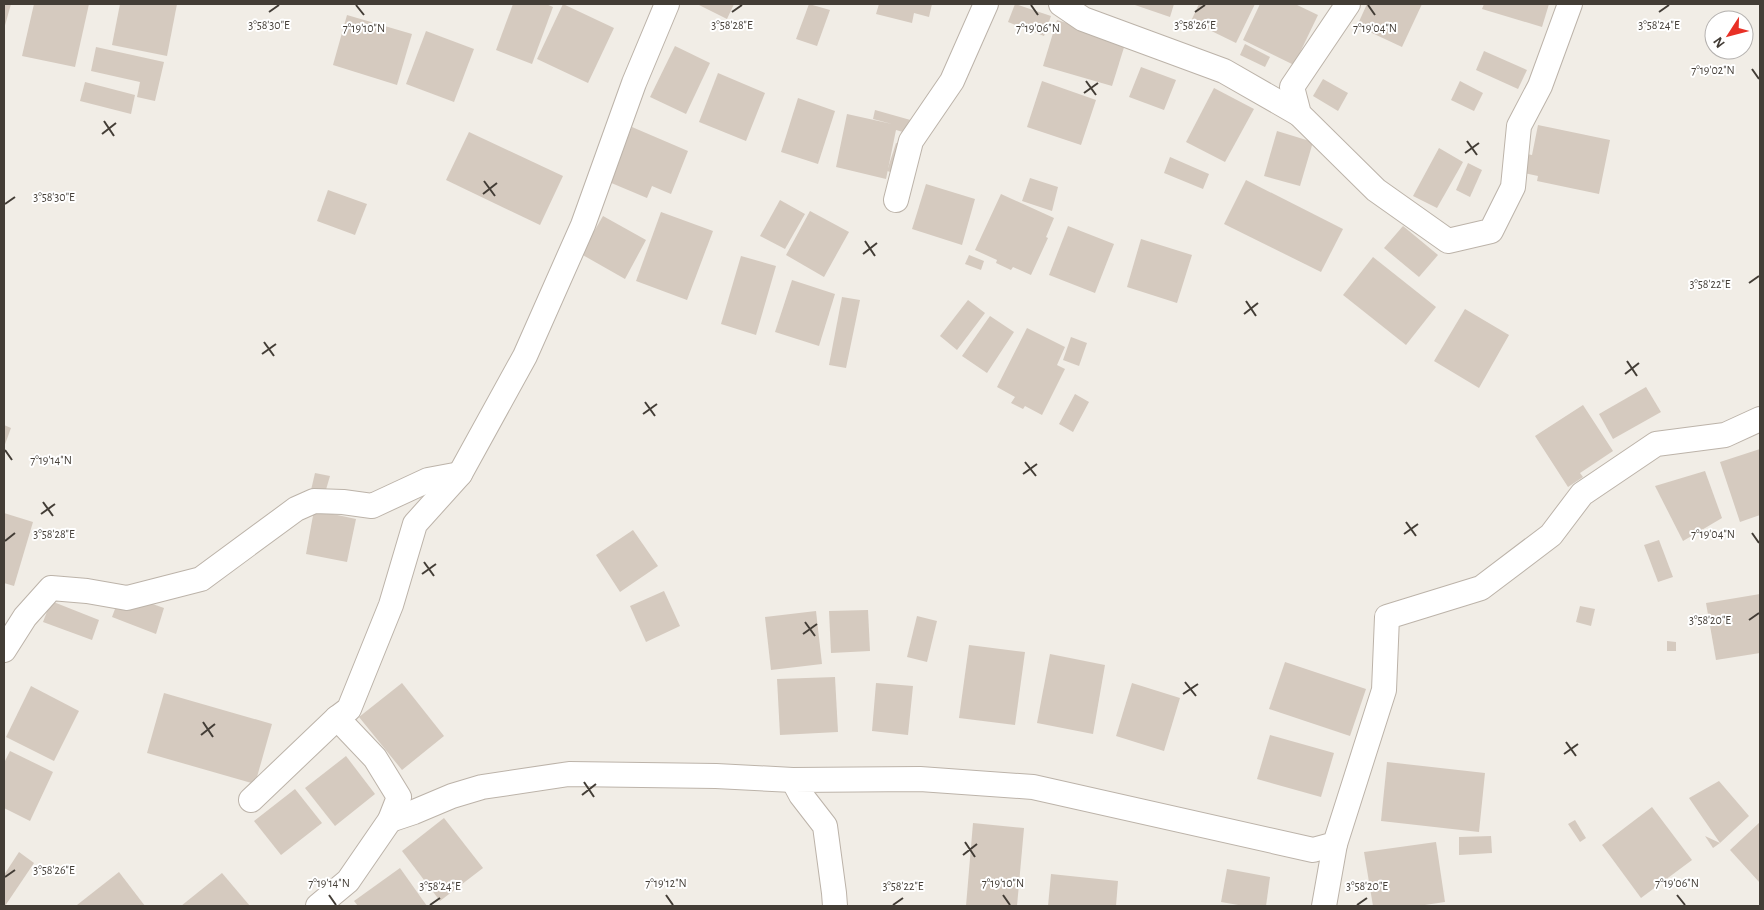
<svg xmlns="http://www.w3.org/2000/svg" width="1764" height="910" font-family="'Alegreya Sans',sans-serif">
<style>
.building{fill:#d5cabf}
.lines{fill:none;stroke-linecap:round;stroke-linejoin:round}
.street-casing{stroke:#bcb3a9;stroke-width:26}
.street{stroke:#fff;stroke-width:24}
.ticks{fill:none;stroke:#433d36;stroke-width:2}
.ticks-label{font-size:12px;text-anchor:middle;fill:#433d36;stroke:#fff;stroke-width:4;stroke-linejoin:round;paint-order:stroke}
</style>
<rect width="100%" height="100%" fill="#f1ede6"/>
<g class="building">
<path d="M 4,4 L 11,4 L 4,29 Z"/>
<path d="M 34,4 L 89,4 L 75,67 L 22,56 Z"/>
<path d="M 120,4 L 177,4 L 167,56 L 112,45 Z"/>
<path d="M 513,4 L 546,4 L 553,7 L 532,64 L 496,50 Z"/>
<path d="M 563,4 L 614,28 L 588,83 L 537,59 Z"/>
<path d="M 697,4 L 734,4 L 727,19 Z"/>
<path d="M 809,4 L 830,10 L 817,46 L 796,39 Z"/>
<path d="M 879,4 L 932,4 L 929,17 L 914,13 L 912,23 L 876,14 Z"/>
<path d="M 1015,4 L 1051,16 L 1044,36 L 1008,22 Z"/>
<path d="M 1132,4 L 1174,4 L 1170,17 Z"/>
<path d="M 1199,4 L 1255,4 L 1236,43 L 1191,21 Z"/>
<path d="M 1260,4 L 1295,4 L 1318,15 L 1294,65 L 1243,40 Z"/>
<path d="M 1367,4 L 1422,4 L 1402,47 L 1357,26 Z"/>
<path d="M 1484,4 L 1549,4 L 1542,27 L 1482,9 Z"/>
<path d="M 347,15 L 412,34 L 397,85 L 333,65 Z"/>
<path d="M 1057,20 L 1126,41 L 1112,86 L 1043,66 Z"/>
<path d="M 426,31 L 474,49 L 454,102 L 406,84 Z"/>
<path d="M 1245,44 L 1270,57 L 1265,67 L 1240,55 Z"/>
<path d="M 675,46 L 710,63 L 686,114 L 650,97 Z"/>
<path d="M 96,47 L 164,62 L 155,101 L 137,97 L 140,82 L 91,71 Z"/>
<path d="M 1484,51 L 1527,70 L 1518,89 L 1476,70 Z"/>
<path d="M 1141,67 L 1176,80 L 1164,110 L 1129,97 Z"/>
<path d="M 718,73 L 765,93 L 746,141 L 699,122 Z"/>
<path d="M 1323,79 L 1348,93 L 1338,111 L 1313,96 Z"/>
<path d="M 1042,81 L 1096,100 L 1081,145 L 1027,127 Z"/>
<path d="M 1460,81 L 1483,93 L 1474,111 L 1451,100 Z"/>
<path d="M 85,82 L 135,95 L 131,114 L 80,101 Z"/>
<path d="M 1214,88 L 1254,109 L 1225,162 L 1186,142 Z"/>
<path d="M 798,98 L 835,111 L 818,164 L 781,152 Z"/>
<path d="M 875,110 L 914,121 L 910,134 L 896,130 L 886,179 L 836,167 L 847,114 L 892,124 L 873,119 Z"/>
<path d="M 1538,125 L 1610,140 L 1599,194 L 1537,181 L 1538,176 L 1519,172 L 1522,153 L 1532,155 Z"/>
<path d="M 632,127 L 688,151 L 671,194 L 652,186 L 647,198 L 609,182 Z"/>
<path d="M 1277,131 L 1313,142 L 1300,186 L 1264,176 Z"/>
<path d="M 469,132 L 563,176 L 540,225 L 446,180 Z"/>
<path d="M 896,143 L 905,146 L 897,174 L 887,171 Z"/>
<path d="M 1439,148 L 1463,162 L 1437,208 L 1413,196 Z"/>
<path d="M 1170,157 L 1209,174 L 1203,189 L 1164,173 Z"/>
<path d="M 1468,163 L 1482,170 L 1470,197 L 1456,190 Z"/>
<path d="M 1030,178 L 1058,187 L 1052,211 L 1022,201 Z"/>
<path d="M 1246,180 L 1343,229 L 1321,272 L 1224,224 Z"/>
<path d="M 926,184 L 975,199 L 962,245 L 912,229 Z"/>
<path d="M 328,190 L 367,204 L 355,235 L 317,221 Z"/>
<path d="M 1001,194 L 1054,218 L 1046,237 L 1048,238 L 1031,275 L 1013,267 L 1011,270 L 996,263 L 997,260 L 975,250 Z"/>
<path d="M 780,200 L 805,214 L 785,249 L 760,236 Z"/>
<path d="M 810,211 L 849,232 L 824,277 L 786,255 Z"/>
<path d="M 661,212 L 713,231 L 687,300 L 636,281 Z"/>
<path d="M 603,216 L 646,240 L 625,279 L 581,254 Z"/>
<path d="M 1068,226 L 1114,244 L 1095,293 L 1049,275 Z"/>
<path d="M 1403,226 L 1438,255 L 1419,277 L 1384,248 Z"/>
<path d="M 1141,239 L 1192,255 L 1177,303 L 1127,287 Z"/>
<path d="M 969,255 L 984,261 L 981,270 L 965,264 Z"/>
<path d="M 741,256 L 776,266 L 756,335 L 721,324 Z"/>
<path d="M 1373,257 L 1436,307 L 1406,345 L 1343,295 Z"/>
<path d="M 792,280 L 835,294 L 819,346 L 775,332 Z"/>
<path d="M 842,297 L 860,300 L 846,368 L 829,365 Z"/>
<path d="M 968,300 L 985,313 L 957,350 L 940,336 Z"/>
<path d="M 1465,309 L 1509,335 L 1479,388 L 1434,361 Z"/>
<path d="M 990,316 L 1014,332 L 987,373 L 962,356 Z"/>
<path d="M 1027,328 L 1065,347 L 1057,365 L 1065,369 L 1042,415 L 1025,406 L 1023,409 L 1011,403 L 1015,397 L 997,387 Z"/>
<path d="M 1071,337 L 1087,343 L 1079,366 L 1063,360 Z"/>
<path d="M 1646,387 L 1661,412 L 1613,439 L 1599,414 Z"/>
<path d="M 1075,394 L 1089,402 L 1073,432 L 1059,424 Z"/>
<path d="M 1583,405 L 1613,451 L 1580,473 L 1583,477 L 1568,487 L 1535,436 Z"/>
<path d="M 4,425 L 11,428 L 4,447 Z"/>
<path d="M 1760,449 L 1760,515 L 1740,522 L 1720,462 Z"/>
<path d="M 1705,471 L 1722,518 L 1683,541 L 1655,486 Z"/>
<path d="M 315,473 L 330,476 L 325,493 L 311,490 Z"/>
<path d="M 314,510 L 356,519 L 347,562 L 306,554 Z"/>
<path d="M 4,513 L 33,522 L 14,586 L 4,583 Z"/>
<path d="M 633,530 L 658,566 L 620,592 L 596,555 Z"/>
<path d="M 1659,540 L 1673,577 L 1658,582 L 1644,545 Z"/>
<path d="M 664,591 L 680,626 L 646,642 L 630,606 Z"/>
<path d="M 121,593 L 164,608 L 156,634 L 112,617 Z"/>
<path d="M 1760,594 L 1760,653 L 1716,660 L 1706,603 Z"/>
<path d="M 51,601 L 99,620 L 92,640 L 43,622 Z"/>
<path d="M 1580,606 L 1595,609 L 1591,626 L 1576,622 Z"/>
<path d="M 868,610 L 870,651 L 831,653 L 829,611 Z"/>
<path d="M 816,611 L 822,664 L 771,670 L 765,617 Z"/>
<path d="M 917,616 L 937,621 L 927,662 L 907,657 Z"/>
<path d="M 1667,641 L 1676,642 L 1676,651 L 1667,651 Z"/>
<path d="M 969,645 L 1025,652 L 1015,725 L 959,718 Z"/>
<path d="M 1050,654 L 1105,665 L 1093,734 L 1037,723 Z"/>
<path d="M 1285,662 L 1366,689 L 1350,736 L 1269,709 Z"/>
<path d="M 835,677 L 838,732 L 780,735 L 777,679 Z"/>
<path d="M 402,683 L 444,736 L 402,770 L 359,717 Z"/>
<path d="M 876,683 L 913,686 L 908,735 L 872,731 Z"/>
<path d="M 1132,683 L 1180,698 L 1164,751 L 1116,736 Z"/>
<path d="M 31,686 L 79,711 L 54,761 L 6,737 Z"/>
<path d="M 164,693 L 272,724 L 255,784 L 147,753 Z"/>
<path d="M 1270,735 L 1334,753 L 1321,797 L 1257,779 Z"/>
<path d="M 10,751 L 53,772 L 30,821 L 4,808 L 4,763 Z"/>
<path d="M 346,756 L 375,794 L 335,826 L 305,788 Z"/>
<path d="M 1387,762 L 1485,773 L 1479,832 L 1381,821 Z"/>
<path d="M 1719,781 L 1749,816 L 1720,843 L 1689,798 Z"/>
<path d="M 295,789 L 322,823 L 281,855 L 254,821 Z"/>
<path d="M 1652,807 L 1692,860 L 1641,898 L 1602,845 Z"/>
<path d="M 444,818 L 483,868 L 440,901 L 402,851 Z"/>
<path d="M 1575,820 L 1586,838 L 1580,842 L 1568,824 Z"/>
<path d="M 1760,822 L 1760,883 L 1730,850 Z"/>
<path d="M 973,823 L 1024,828 L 1017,906 L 966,906 Z"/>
<path d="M 1491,836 L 1492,853 L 1459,855 L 1459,837 Z"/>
<path d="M 1705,836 L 1720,843 L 1713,848 Z"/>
<path d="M 1436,842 L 1445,902 L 1418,906 L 1373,906 L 1364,852 Z"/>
<path d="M 19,852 L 34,863 L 5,906 L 4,906 L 4,875 Z"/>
<path d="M 400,868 L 427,906 L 358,906 L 354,901 Z"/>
<path d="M 1227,869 L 1270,877 L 1266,906 L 1244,906 L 1221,902 Z"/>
<path d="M 119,872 L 145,906 L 79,906 L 77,905 Z"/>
<path d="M 222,873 L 250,906 L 181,906 Z"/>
<path d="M 1051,874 L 1118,881 L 1116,906 L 1048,906 Z"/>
</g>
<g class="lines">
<g class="street-casing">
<g id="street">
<path d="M 1061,4 L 1083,19 L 1224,71 L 1299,114"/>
<path d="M 1348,4 L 1292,87 L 1299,114 L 1376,190 L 1448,241 L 1491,231 L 1513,187 L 1519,126 L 1540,86 L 1570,4"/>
<path d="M 896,200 L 911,141 L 952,81 L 986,4"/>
<path d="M 4,650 L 25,617 L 51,588 L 87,591 L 127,598 L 201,579 L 296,509 L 314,501 L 343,502 L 372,506 L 428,480 L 460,474"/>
<path d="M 251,800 L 337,718 L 349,709 L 391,605 L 415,524 L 460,474 L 525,356 L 583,225 L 634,83 L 667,4"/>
<path d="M 390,820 L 414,812 L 452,796 L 482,787 L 569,774 L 716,776 L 793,780"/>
<path d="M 318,906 L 348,881 L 390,820 L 399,797 L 375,758 L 337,718"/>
<path d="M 835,906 L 834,893 L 825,826 L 801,795 L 793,780 L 920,779 L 1033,787 L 1313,850 L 1335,844 L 1384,690 L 1387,617 L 1481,588 L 1551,535 L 1582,494 L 1656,444 L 1725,435 L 1760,419"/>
<path d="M 1324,906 L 1335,844"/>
</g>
</g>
<use href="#street" class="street"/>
</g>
<path class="ticks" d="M 356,5 L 364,15M 1031,5 L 1038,15M 1368,5 L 1375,15M 269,12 L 279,5M 732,12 L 742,5M 1195,12 L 1205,5M 1659,12 L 1669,5M 1752,69 L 1759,79M 1086,81 L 1096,95M 1084,93 L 1098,83M 104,121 L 114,136M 102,134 L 116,123M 1467,141 L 1477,155M 1465,153 L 1479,143M 484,181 L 495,196M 483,194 L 497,183M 5,204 L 15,197M 865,241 L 875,256M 863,254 L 877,243M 1749,283 L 1759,276M 1246,301 L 1256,316M 1244,314 L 1258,303M 264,342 L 274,356M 262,354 L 276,344M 1627,361 L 1637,376M 1625,374 L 1639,363M 645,402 L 655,416M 643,414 L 657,404M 5,450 L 12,460M 1025,462 L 1036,476M 1023,474 L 1037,464M 43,502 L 53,516M 41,514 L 55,504M 1406,522 L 1416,536M 1752,533 L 1759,543M 1404,534 L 1418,524M 5,541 L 15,533M 424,562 L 434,576M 422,574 L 436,564M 1749,620 L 1759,613M 805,622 L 815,636M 803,634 L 817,624M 1185,682 L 1196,696M 1183,694 L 1198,684M 203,722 L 213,737M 201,735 L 215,724M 1566,742 L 1576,756M 1564,754 L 1578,744M 584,782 L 594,797M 582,795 L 596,784M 965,842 L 975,857M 963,855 L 977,844M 5,877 L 15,870M 329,895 L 336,905M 666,895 L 673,905M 1003,895 L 1010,905M 1677,895 L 1685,905M 430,905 L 440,898M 893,905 L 903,898M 1357,905 L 1367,898"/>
<g class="ticks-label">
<text x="269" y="29">3°58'30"E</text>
<text x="732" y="29">3°58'28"E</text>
<text x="1195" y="29">3°58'26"E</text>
<text x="1659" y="29">3°58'24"E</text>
<text x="364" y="32">7°19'10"N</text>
<text x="1038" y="32">7°19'06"N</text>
<text x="1375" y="32">7°19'04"N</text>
<text x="1713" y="74">7°19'02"N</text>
<text x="54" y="201">3°58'30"E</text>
<text x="1710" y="288">3°58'22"E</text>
<text x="51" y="464">7°19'14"N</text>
<text x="54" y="538">3°58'28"E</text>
<text x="1713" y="538">7°19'04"N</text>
<text x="1710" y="624">3°58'20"E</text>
<text x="54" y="874">3°58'26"E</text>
<text x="329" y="887">7°19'14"N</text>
<text x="666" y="887">7°19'12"N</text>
<text x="1003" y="887">7°19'10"N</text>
<text x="1677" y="887">7°19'06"N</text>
<text x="440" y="890">3°58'24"E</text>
<text x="903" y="890">3°58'22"E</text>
<text x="1367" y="890">3°58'20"E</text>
</g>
<rect width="1764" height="910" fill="none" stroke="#433d36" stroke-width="10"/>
<g transform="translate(1729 35) rotate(234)"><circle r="24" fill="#ffffff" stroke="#b4b1af"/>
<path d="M0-4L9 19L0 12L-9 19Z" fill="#e83026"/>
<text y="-8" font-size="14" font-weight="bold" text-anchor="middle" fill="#433d36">N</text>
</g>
</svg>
